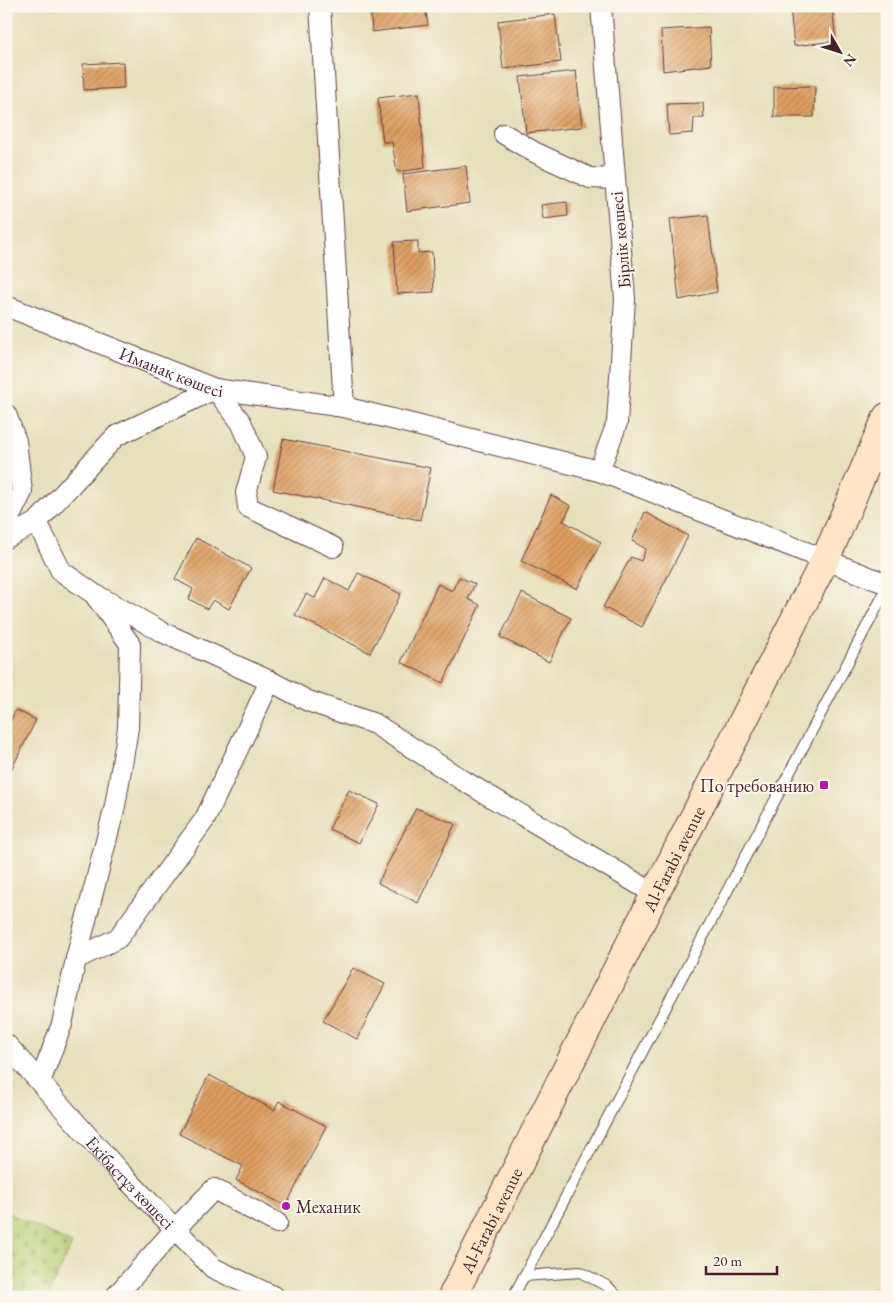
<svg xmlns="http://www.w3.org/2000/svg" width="893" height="1303" font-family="'EB Garamond',serif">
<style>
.industrial{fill:url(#industrial-furrows)}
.cemetery{fill:url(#cemetery-stones);stroke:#80764e}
.building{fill:url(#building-hatch)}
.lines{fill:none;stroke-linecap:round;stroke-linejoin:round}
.service-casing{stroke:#613c41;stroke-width:12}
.minor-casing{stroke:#613c41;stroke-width:22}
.secondary-casing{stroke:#613c41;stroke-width:30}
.service{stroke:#fff;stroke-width:10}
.minor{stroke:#fff;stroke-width:20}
.secondary{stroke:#fde5c5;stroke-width:28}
.poi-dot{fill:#b5179e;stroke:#fbf7ec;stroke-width:2}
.labels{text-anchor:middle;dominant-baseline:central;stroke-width:4;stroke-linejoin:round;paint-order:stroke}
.street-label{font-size:18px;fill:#4a1f2b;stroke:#fbf7ec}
.poi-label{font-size:18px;fill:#4a1f2b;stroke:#fbf7ec;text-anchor:end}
</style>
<defs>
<pattern id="industrial-furrows" width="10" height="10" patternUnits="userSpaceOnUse" patternTransform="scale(1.25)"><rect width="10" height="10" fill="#d1bfbd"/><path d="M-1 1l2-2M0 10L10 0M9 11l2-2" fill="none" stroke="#b5a4a3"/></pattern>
<pattern id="cemetery-stones" width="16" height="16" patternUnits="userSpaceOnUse" patternTransform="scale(1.25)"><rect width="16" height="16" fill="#b6cd71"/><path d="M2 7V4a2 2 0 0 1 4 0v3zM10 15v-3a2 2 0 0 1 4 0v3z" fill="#9eb062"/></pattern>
<pattern id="building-hatch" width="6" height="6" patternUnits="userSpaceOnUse" patternTransform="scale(1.25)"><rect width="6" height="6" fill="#de9f61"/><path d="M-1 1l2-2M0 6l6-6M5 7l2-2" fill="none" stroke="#b68150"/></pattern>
</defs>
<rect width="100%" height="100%" fill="#fbf7ec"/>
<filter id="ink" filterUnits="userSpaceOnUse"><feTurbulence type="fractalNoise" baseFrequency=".02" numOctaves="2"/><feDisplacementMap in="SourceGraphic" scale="10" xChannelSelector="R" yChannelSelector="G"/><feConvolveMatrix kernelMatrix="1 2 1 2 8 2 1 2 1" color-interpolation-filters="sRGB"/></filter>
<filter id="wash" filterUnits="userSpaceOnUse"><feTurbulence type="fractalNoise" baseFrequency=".0096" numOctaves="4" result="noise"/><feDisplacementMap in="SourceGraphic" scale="20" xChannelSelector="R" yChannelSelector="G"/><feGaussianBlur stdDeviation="1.12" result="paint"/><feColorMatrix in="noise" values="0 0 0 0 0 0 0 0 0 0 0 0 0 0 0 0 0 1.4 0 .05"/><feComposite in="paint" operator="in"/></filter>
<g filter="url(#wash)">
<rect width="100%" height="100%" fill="#e6dfbb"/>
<path class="industrial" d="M 887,1280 L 887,1297 L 859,1297 L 872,1289 Z"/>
<path class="cemetery" d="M 6,1212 L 72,1244 L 47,1297 L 6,1297 Z"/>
<g id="blocks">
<g class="building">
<path d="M 370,6 L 425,6 L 428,25 L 372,32 Z"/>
<path d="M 790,6 L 832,6 L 836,41 L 794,46 Z"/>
<path d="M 555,14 L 561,62 L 503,69 L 498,21 Z"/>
<path d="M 709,27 L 711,65 L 663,71 L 661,30 Z"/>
<path d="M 123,62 L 124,88 L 84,90 L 83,64 Z"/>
<path d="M 576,71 L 582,127 L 526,133 L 520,77 Z"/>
<path d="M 815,86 L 814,117 L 774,117 L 774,87 Z"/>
<path d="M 419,93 L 425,168 L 397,172 L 392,142 L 383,142 L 378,98 Z"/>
<path d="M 703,103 L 704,118 L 694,118 L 693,133 L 669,135 L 667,104 Z"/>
<path d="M 466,166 L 470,203 L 407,211 L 403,174 Z"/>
<path d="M 567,202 L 568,216 L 543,219 L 541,205 Z"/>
<path d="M 708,215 L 717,292 L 679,300 L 670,219 Z"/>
<path d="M 418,241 L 418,253 L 432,252 L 434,292 L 397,294 L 394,242 Z"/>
<path d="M 283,439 L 431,468 L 420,520 L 273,490 Z"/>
<path d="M 551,495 L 571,506 L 563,521 L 601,542 L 577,589 L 521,561 Z"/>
<path d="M 645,512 L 688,536 L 642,627 L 603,607 L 631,557 L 641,561 L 646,549 L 632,541 Z"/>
<path d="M 196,538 L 251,568 L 229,609 L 213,600 L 207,609 L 189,599 L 193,589 L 175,579 Z"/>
<path d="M 358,573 L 401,594 L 370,653 L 295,615 L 306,594 L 315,598 L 325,578 L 349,591 Z"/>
<path d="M 459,577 L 475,584 L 468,599 L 480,605 L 443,683 L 401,662 L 438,584 L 452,591 Z"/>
<path d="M 522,593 L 571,618 L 549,662 L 500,637 Z"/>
<path d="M 16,710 L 36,720 L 6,780 L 6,729 Z"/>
<path d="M 349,790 L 379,804 L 359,843 L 329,829 Z"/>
<path d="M 416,808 L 455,824 L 418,903 L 378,883 Z"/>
<path d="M 353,968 L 385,984 L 357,1039 L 323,1021 Z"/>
<path d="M 209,1075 L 274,1110 L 279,1101 L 326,1126 L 286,1206 L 236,1180 L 243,1166 L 179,1134 Z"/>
</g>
</g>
</g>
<g filter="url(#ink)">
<use href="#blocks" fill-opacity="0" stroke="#613c41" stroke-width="1"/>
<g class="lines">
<g class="service-casing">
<g id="service">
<path d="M 524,1276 L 580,1272 L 607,1286 L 618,1297"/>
<path d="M 513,1297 L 887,588"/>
</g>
</g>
<g class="minor-casing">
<g id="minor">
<path d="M 320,6 L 344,407 L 599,471 L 887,584"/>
<path d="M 504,134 L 534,152 L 590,178 L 615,179"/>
<path id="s1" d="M 6,306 L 215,389 L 344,407"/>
<path d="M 6,414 L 16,441 L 22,492 L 6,524"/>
<path d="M 599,471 L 617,423 L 625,299 L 601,6"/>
<path d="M 37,522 L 116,436 L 215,389 L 241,422 L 256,457 L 246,493 L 248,507 L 333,547"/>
<path d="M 6,538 L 37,522 L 61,571 L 94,594 L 130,644 L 128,728 L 115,806 L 76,959 L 62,1024 L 40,1082"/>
<path d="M 98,596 L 162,632 L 270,681 L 308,701 L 375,724 L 464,781 L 655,894"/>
<path d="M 76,959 L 118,938 L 205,819 L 270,681"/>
<path id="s2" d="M 6,1044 L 117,1169 L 213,1268 L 275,1297"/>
<path d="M 115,1297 L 175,1229 L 214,1189 L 277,1223"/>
</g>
</g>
<g class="secondary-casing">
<g id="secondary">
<path id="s3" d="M 452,1297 L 655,894 L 825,560 L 887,417"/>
</g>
</g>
<use href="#service" class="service"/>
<use href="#minor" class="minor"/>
<use href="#secondary" class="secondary"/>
</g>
</g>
<g class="poi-dot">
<rect x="819" y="780" width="10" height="10" rx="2.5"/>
<circle cx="286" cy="1206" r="5"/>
</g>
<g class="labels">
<g class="street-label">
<text transform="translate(620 240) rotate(-95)">Бірлік көшесі</text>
<text stroke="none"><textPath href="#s1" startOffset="178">Иманақ көшесі</textPath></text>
<text stroke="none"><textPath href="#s3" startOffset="491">Al-Farabi avenue</textPath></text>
<text stroke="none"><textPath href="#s2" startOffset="186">Екібастұз көшесі</textPath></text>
<text stroke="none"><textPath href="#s3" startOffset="86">Al-Farabi avenue</textPath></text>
</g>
<g class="poi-label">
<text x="814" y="785">По требованию</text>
<text x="296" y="1206" text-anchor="start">Механик</text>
</g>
</g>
<rect width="893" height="1303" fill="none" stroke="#fbf7ec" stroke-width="25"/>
<g transform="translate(840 52) rotate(129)" stroke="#fbf7ec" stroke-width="4" paint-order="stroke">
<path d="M0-4L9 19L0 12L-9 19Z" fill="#4a1f2b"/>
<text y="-8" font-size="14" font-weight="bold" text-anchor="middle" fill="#4a1f2b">N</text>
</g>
<path d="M706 1266v8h71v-8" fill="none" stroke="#4a1f2b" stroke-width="2.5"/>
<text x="713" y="1266" font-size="15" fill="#4a1f2b" stroke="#fbf7ec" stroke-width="4" paint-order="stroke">20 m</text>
</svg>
